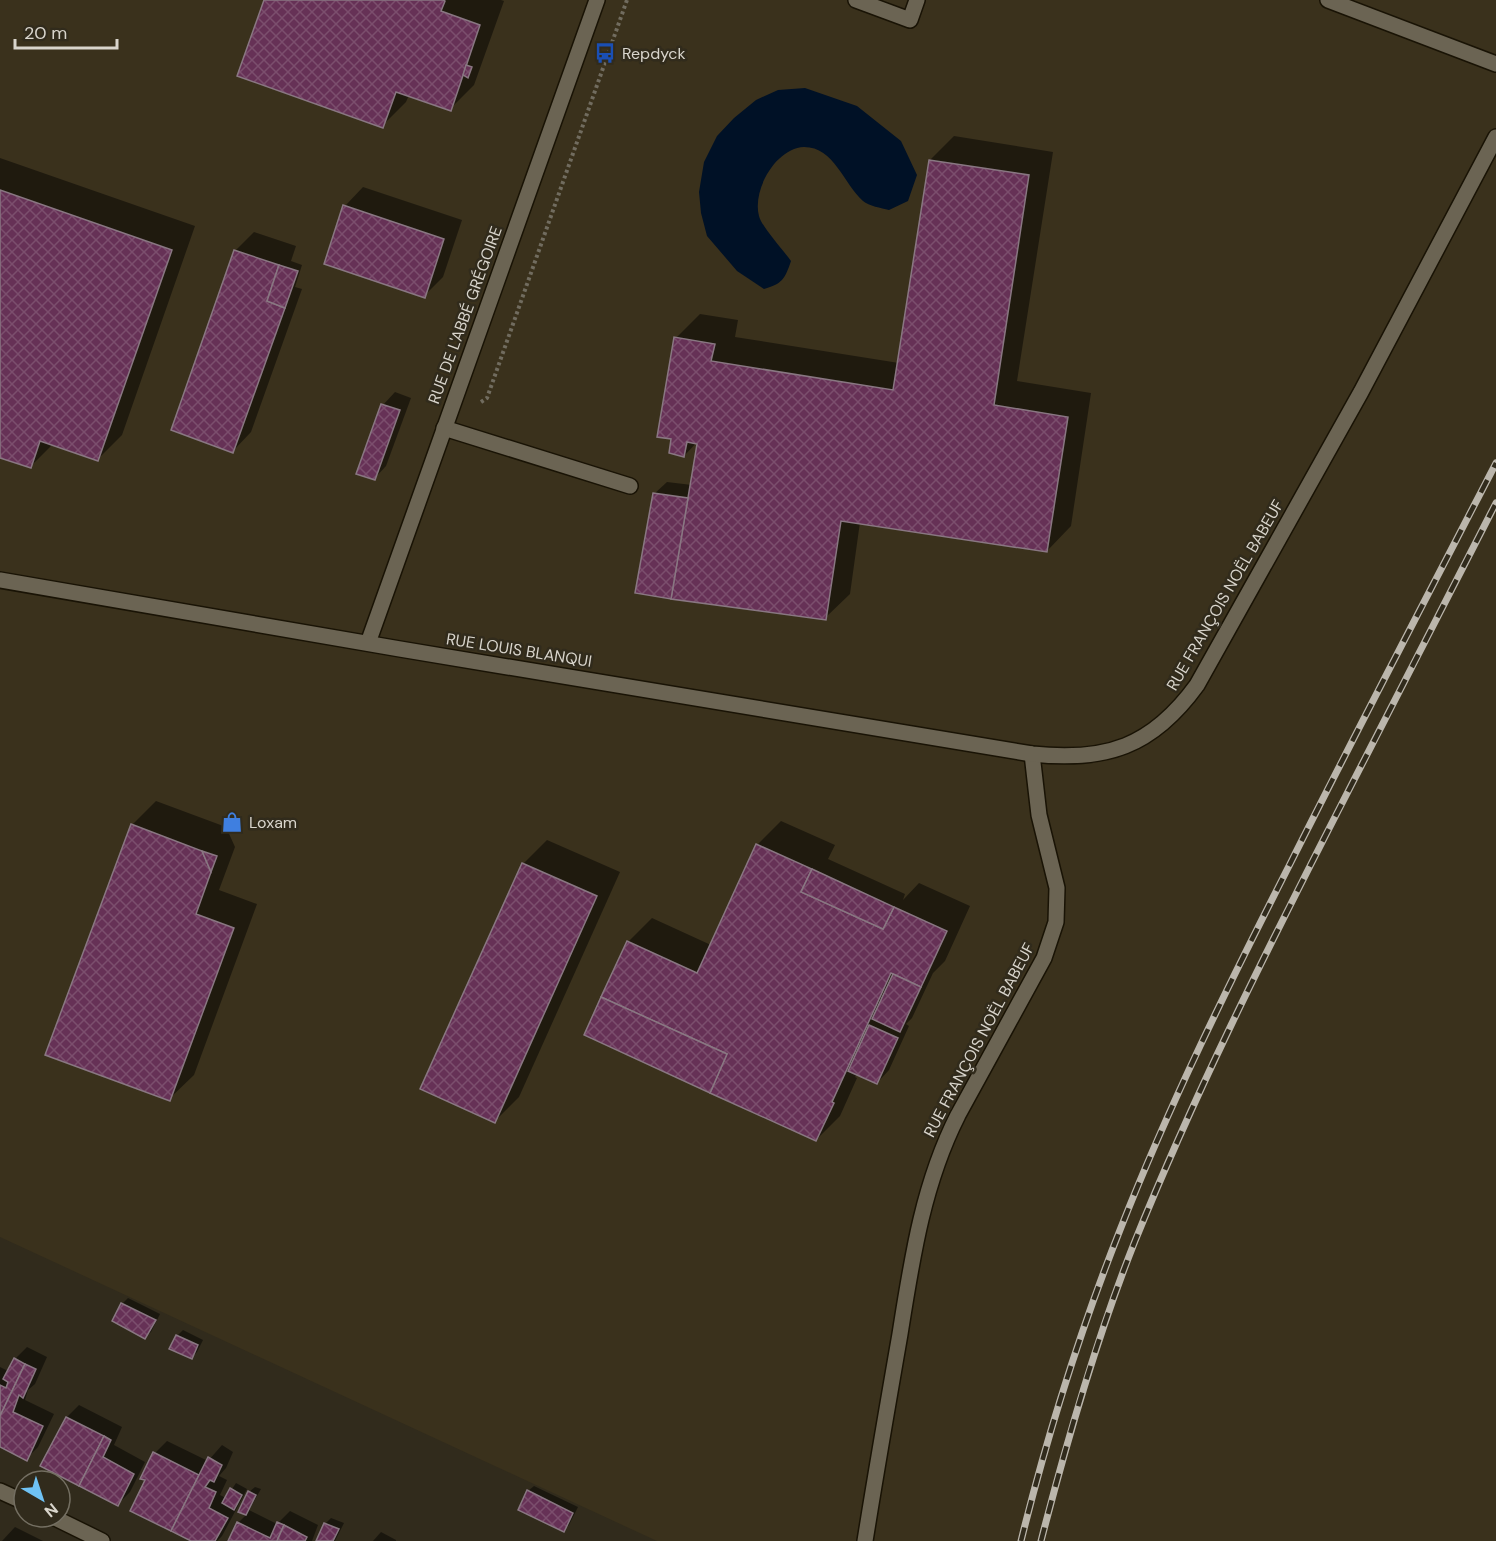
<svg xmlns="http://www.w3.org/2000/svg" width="1496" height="1541" font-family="'DM Sans',sans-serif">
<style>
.built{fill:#3a311c}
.water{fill:#001126}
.shadow{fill:#0007}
.building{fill:url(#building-cross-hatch);stroke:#897782;stroke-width:1.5}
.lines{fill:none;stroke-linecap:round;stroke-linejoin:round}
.service-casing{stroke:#191305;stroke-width:18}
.minor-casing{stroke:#191305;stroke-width:18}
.tertiary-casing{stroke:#191305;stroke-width:18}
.path{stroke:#716c5f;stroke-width:4;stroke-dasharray:3 3;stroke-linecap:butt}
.service{stroke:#6b6453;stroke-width:15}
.minor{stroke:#6b6453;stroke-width:15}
.tertiary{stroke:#6b6453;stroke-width:15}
.rail-casing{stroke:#bbb6ac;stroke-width:7}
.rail{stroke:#312b1c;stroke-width:4.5;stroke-dasharray:14;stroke-linecap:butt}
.labels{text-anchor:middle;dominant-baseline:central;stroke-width:5;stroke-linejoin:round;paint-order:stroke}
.poi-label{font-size:16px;fill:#d9d5cc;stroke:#312b1c;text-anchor:start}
.street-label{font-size:16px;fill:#d9d5cc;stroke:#312b1c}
</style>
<defs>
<pattern id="building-cross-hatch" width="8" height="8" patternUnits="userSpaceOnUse" patternTransform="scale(1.5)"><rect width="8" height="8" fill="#663156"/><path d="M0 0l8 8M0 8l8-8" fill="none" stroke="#7b4e6d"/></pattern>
</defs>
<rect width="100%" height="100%" fill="#312b1c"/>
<path class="built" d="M 0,0 L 1496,0 L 1496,1541 L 657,1541 L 0,1237 Z"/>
<path class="water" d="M 805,88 L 857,106 L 901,141 L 917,175 L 908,201 L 889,210 C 881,208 869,206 863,201 C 844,184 834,147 804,147 C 776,148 752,190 759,216 C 761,226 784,251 791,261 C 785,279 782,284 764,289 L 737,271 L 707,236 L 701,213 L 699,192 L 704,162 L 717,136 L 734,118 L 756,100 L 778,90 Z"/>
<g class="shadow">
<path d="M 265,0 L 501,0 L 504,1 L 474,85 L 450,109 L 409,95 L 406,102 L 382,126 Z"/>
<path d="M 954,136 L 1053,152 L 1017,381 L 1091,393 L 1071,526 L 1047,551 L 860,522 L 850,594 L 825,618 L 654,494 L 667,482 L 692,485 L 699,440 L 684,456 L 676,338 L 700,314 L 738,320 L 735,337 L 899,363 L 930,160 Z"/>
<path d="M 0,158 L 195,226 L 122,435 L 98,459 L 53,444 L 30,467 L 0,456 Z"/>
<path d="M 363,187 L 462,220 L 443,277 L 424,296 L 345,206 Z"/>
<path d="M 254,232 L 296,246 L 291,261 L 302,265 L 295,287 L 302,289 L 251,432 L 233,451 L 173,429 L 236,250 Z"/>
<path d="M 395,392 L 411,398 L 386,466 L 374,479 L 383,405 Z"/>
<path d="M 156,801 L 226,827 L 235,847 L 219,890 L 257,904 L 194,1075 L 169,1099 L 132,825 Z"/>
<path d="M 781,821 L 835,845 L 828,859 L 905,894 L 903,900 L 919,883 L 970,906 L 945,961 L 933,973 L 912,1018 L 906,1024 L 909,1026 L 889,1070 L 877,1083 L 857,1074 L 855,1077 L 857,1078 L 840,1116 L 816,1140 L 628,942 L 652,918 L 711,945 L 757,845 Z"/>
<path d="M 547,840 L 620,872 L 519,1097 L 495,1121 L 523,864 Z"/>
<path d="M 128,1298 L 160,1314 L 151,1332 L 145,1337 L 122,1304 Z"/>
<path d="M 183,1330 L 203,1340 L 197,1352 L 192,1358 L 177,1336 Z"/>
<path d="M 27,1347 L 47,1357 L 35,1384 L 28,1390 L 25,1400 L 54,1414 L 38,1447 L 26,1459 L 0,1445 L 0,1367 L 8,1371 L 15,1359 Z"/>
<path d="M 79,1405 L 122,1427 L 114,1445 L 145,1462 L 130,1492 L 118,1504 L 67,1417 Z"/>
<path d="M 167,1441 L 208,1461 L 222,1445 L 233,1452 L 226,1468 L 219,1476 L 227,1480 L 220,1495 L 226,1498 L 236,1483 L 247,1489 L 222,1536 L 217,1541 L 195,1541 L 148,1479 L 155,1453 Z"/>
<path d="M 534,1486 L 578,1507 L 569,1525 L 563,1530 L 528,1491 Z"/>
<path d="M 255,1487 L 261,1489 L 249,1510 L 277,1524 L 290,1511 L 318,1525 L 312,1541 L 230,1541 L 238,1523 L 247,1514 L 240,1511 L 249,1492 Z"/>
<path d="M 331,1518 L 344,1523 L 335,1541 L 317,1541 L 326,1523 Z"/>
<path d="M 15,1527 L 43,1541 L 2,1541 Z"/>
<path d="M 381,1532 L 396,1540 L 396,1541 L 373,1541 Z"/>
</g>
<g class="building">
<path d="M 264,0 L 443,0 L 445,1 L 441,11 L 480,25 L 451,111 L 396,92 L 383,128 L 237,76 Z"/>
<path d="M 466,65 L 472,67 L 468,78 L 463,75 Z"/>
<path d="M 929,160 L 1029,175 L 994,405 L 1068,417 L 1047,552 L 841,521 L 826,620 L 671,599 L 697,444 L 687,442 L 684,457 L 669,453 L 671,439 L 657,437 L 674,337 L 715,344 L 711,361 L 893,390 Z"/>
<path d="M 0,190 L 172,250 L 98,461 L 40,441 L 31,468 L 0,458 Z"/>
<path d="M 343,205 L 444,239 L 425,298 L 324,264 Z"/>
<path d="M 234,250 L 279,265 L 267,301 L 285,308 L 233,453 L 171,430 Z"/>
<path d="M 279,265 L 298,271 L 285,308 L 267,301 Z"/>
<path d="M 381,404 L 400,410 L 375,480 L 356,474 Z"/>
<path d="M 653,493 L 688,498 L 671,599 L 635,593 Z"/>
<path d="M 131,824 L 202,851 L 211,872 L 196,914 L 234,928 L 170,1101 L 45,1055 Z"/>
<path d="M 756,844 L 812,869 L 801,892 L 883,929 L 894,907 L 947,931 L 921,987 L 891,973 L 832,1102 L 834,1103 L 816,1141 L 710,1093 L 727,1054 L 601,997 L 627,941 L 697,973 Z"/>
<path d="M 202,851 L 217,856 L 211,872 Z"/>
<path d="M 522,863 L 597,896 L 495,1123 L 420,1089 Z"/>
<path d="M 812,869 L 894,907 L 883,929 L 801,892 Z"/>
<path d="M 893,974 L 921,987 L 900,1032 L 872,1019 Z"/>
<path d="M 601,997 L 727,1054 L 710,1093 L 584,1035 Z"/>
<path d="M 869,1025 L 898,1038 L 877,1084 L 848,1071 Z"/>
<path d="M 121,1303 L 156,1320 L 145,1339 L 112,1321 Z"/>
<path d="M 176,1335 L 198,1345 L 192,1359 L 169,1349 Z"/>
<path d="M 14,1358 L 25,1364 L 0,1416 L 0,1385 L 6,1388 L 8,1382 L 3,1379 Z"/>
<path d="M 25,1364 L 36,1369 L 23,1398 L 19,1395 L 13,1412 L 43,1426 L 27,1461 L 0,1447 L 0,1416 Z"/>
<path d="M 66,1417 L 104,1436 L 79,1486 L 40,1466 Z"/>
<path d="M 104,1436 L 111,1440 L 103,1457 L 134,1474 L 118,1506 L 79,1486 Z"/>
<path d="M 153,1452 L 199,1475 L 171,1531 L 130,1511 L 145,1480 L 140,1479 Z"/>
<path d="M 208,1457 L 222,1465 L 214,1482 L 210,1480 L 205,1487 L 216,1492 L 209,1508 L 228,1518 L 215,1541 L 191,1541 L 171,1531 Z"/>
<path d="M 230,1488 L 242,1495 L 234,1510 L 222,1503 Z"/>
<path d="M 527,1490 L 573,1513 L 564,1532 L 518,1510 Z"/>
<path d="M 248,1491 L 256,1495 L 246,1515 L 238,1512 Z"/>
<path d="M 237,1522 L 270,1538 L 277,1522 L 284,1525 L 277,1541 L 228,1541 Z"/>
<path d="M 324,1523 L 339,1529 L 333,1541 L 316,1541 Z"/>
<path d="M 284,1525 L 307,1537 L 305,1541 L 277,1541 Z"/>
</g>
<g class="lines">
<g class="service-casing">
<g id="service">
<path d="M 856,0 L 910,20 L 917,0"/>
<path d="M 1328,0 L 1496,64"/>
<path d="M 444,428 L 630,486"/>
</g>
</g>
<g class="minor-casing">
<g id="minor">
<path d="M 368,643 L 597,0"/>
<path d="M 0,1491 L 24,1502"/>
<path d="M 53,1517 L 102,1541"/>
<path d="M 865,1541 C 876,1472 888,1403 900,1334 C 912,1258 923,1184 958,1115 L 1044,958 L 1056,922 L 1057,888 L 1039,815 L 1032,754"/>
</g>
</g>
<g class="tertiary-casing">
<path id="tertiary" d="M 0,580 L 400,649 L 1032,754 C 1106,762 1152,747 1197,685 L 1361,392 L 1496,137"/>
</g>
<path class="path" d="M 481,402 L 487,398 L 627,0"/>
<use href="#service" class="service"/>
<use href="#minor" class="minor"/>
<use href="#tertiary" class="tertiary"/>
<g class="rail-casing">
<g id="rail">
<path d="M 1021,1541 C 1047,1436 1080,1331 1120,1230 C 1169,1105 1229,984 1290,864 C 1357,730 1427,597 1496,463"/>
<path d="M 1041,1541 C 1067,1440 1096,1339 1135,1241 C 1194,1095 1265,954 1337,813 C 1390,710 1443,606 1496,503"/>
</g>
</g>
<use href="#rail" class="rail"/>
</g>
<defs>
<g id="bus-bare" transform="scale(1.62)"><path d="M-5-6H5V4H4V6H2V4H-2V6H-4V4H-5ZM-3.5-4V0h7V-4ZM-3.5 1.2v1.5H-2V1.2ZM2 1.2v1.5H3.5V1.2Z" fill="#1a4fb4" stroke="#312b1c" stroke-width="2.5" paint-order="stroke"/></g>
<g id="shop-bare" transform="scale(1.62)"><path d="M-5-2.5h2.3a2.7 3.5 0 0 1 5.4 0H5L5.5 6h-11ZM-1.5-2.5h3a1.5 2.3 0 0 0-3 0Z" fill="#3f7fe0" stroke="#312b1c" stroke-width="2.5" paint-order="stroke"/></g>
</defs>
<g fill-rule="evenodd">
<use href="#bus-bare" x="605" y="53"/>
<use href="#shop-bare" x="232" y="822"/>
</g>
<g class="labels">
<g class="poi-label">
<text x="622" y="53">Repdyck</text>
<text x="249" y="822">Loxam</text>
</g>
<g class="street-label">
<text transform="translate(465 315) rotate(-70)">RUE DE L'ABBÉ GRÉGOIRE</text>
<text transform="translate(1225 595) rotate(-60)">RUE FRANÇOIS NOËL BABEUF</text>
<text transform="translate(519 650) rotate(9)">RUE LOUIS BLANQUI</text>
<text transform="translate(979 1040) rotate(-62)">RUE FRANÇOIS NOËL BABEUF</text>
</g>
</g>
<g transform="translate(42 1499) rotate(141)"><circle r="28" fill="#312b1c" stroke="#746f62" stroke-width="1.5"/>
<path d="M0-4.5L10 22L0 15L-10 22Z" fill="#6fc2f4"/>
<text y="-9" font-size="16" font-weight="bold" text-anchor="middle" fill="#d9d5cc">N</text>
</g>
<path d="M15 39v9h102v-9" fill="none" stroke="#d9d5cc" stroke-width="3"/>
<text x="24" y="39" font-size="18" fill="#d9d5cc" stroke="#312b1c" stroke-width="4.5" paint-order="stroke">20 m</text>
</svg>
